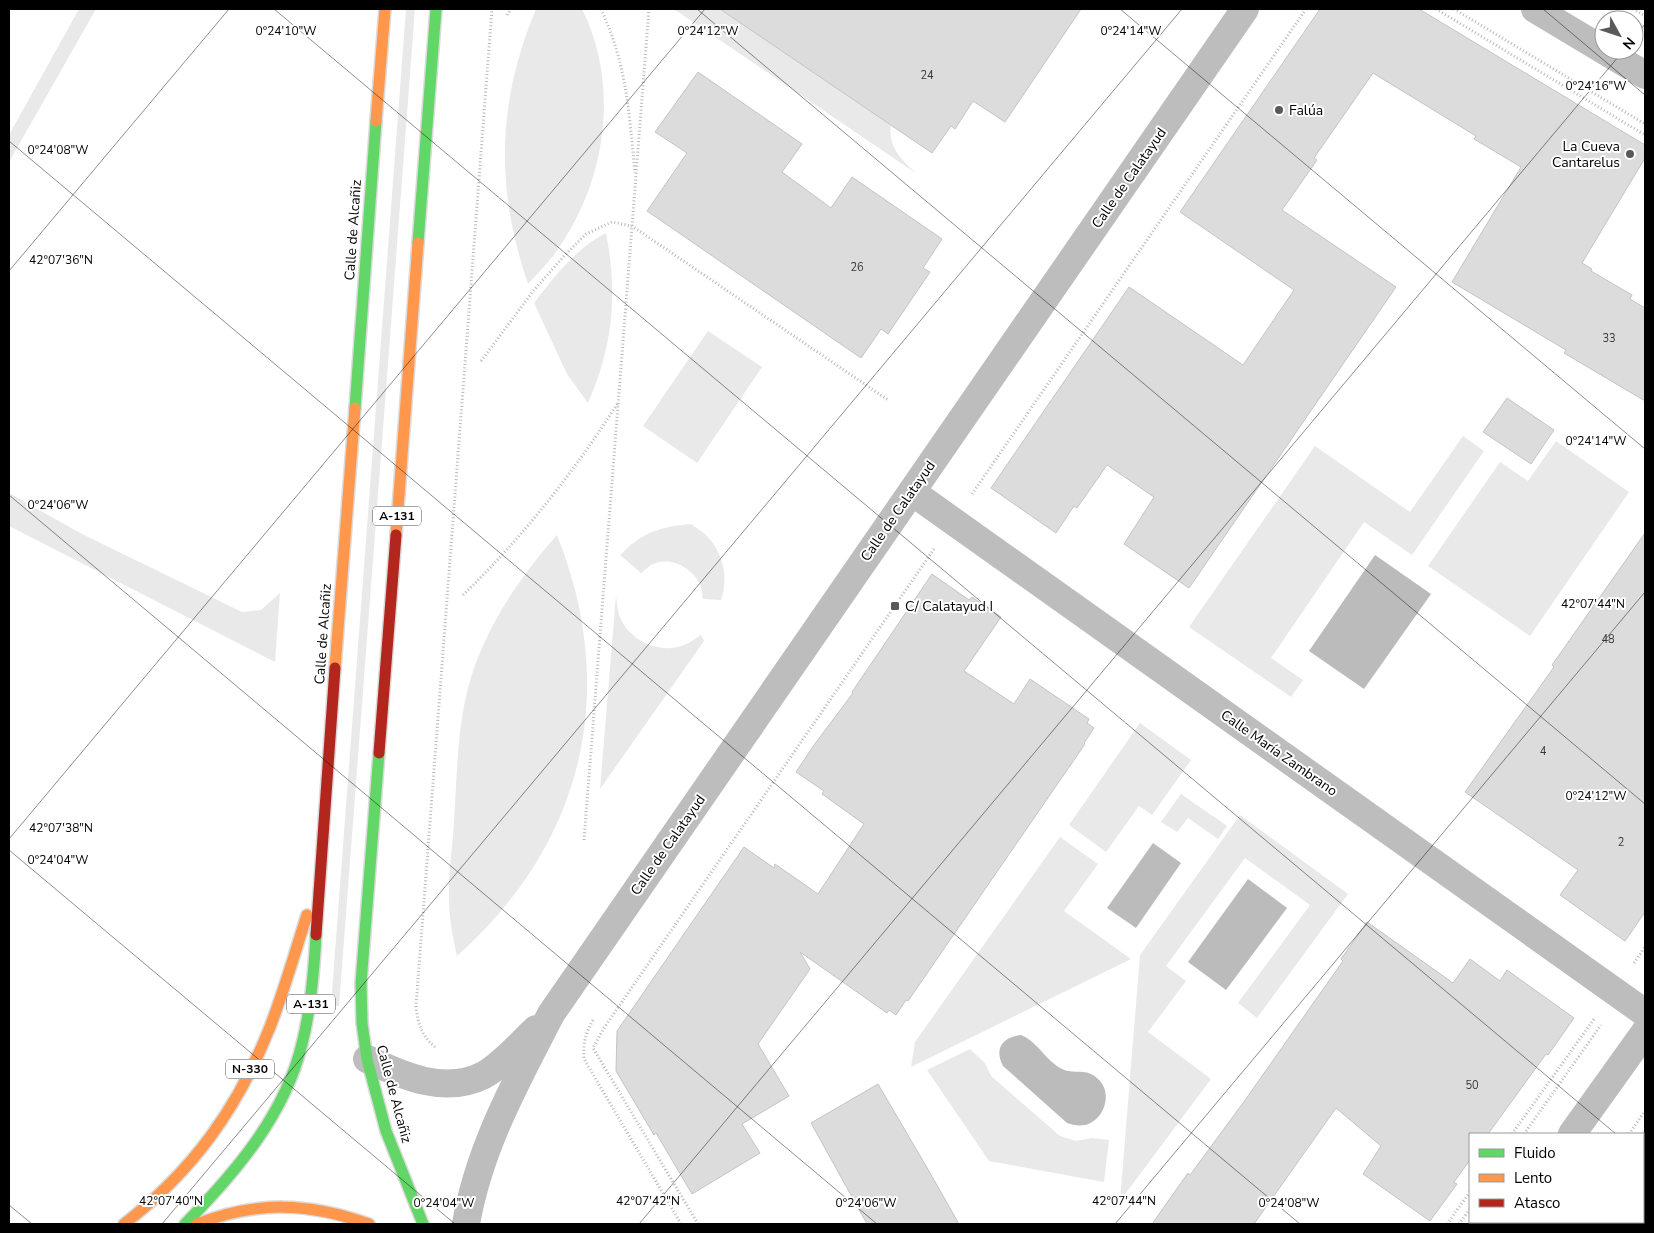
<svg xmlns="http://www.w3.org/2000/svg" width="1654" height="1233" font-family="'Nunito Sans',sans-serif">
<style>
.green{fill:#e9e9e9}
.water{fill:#bbb}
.building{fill:#dcdcdc;stroke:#c4c4c4}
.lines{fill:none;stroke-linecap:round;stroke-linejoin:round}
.fast-casing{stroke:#dbdbdb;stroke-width:14}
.slow-casing{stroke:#dbdbdb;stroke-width:14}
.jam-casing{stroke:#dbdbdb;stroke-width:14}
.path{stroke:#b8b8b8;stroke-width:3;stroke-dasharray:1 2.5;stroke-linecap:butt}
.street{stroke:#bdbdbd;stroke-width:28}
.fast{stroke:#63d668;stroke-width:11}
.slow{stroke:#ff974d;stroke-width:11}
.jam{stroke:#b3261e;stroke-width:11}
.ticks{fill:none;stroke:#000;stroke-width:1;stroke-opacity:0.45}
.poi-dot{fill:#595959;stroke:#fff;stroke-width:2}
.labels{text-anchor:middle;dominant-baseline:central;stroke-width:4;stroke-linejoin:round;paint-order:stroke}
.number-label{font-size:11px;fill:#373737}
.shield{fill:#fff;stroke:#4c4c4c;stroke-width:1}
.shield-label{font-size:12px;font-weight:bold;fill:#000}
.poi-label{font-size:14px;fill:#000;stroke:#fff;text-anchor:start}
.street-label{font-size:14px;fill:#000;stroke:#fff}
.ticks-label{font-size:12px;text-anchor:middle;fill:#000;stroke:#fff;stroke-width:4;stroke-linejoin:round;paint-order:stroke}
</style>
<rect width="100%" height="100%" fill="#fff"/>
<g class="green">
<path d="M79,9H96L9,162V135Z"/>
<path d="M406,9H415L339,1006L331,1005Z"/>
<path d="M536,9H582C619,83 607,175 562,243C553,258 540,271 528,284C495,187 497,103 536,9Z"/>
<path d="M674,9H720L891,125C888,147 901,159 917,174Z"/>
<path d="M1606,9H1617L1645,26V32L1634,25V20H1625Z"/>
<path d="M606,233C618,294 613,346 588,403L567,374L534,303C554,277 576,248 606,233Z"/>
<path d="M708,331L762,367L697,463L643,426Z"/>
<path d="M1463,436L1484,451L1412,555L1364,522L1271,658L1303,680L1291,697L1189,627L1315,446L1410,512Z"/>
<path d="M1556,441L1629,492L1530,636L1428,566L1500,462L1528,481Z"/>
<path d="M9,493L82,534L242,612L261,610L280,593L275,662L9,526Z"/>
<path d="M691,524C696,528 702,531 707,536C723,553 729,578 721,600L703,599C702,594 702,588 700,584C692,568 671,556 653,564C649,566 645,570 641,573L620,555C643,532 659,527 691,524Z"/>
<path d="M557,535C620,692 583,844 457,956C453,937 449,919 449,900C448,874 453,846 454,820C457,777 457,731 468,688C483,631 518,579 557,535Z"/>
<path d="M616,595C617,602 617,609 619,615C628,640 659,655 684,645C690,643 696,638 701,635L704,641L600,789Z"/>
<path d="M1140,723L1191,760L1152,815L1139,806L1106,852L1069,825Z"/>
<path d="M1181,794L1227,826L1218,839L1188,818L1177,832L1161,822Z"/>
<path d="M1240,815L1348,894L1257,1018L1238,1003L1310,905L1245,858L1166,966L1186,981L1148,1032L1211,1079L1120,1201L1140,955Z"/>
<path d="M1060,837L1098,864L1064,911L1131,959L911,1067L915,1042Z"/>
<path d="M970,1049L985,1063L991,1076L1060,1136L1076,1141L1092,1138L1109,1140L1104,1182L989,1161L927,1070Z"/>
<path d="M1645,1128V1224H1577L1579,1222H1643V1134H1641Z"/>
</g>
<g class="water">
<path d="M1375,555L1431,594L1364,689L1309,651Z"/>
<path d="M1153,843L1181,863L1136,928L1107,908Z"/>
<path d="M1248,879L1287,908L1226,990L1188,962Z"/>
<path d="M1021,1035C1038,1042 1045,1060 1062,1069C1075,1075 1086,1067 1098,1079C1113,1092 1105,1120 1085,1125C1078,1126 1073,1125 1067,1123L1003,1066C994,1049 1002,1037 1021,1035Z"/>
</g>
<g class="building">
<path d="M720,9H1081L1005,122L973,101L955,129L951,126L932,153Z"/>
<path d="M1320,9H1419L1645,145V158L1582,263L1592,269L1591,271L1632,295L1630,299L1645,308V401L1564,353L1566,350L1452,282L1521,167L1474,139L1476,136L1373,73L1314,158L1317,160L1282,210L1396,287L1189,588L1124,544L1154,497L1107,465L1077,508L1074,506L1056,533L991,488L1129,287L1243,365L1294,290L1180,212Z"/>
<path d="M698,72L802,144L782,172L831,208L852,177L942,239L923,268L930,272L888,334L881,329L861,358L647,211L687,153L655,132Z"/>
<path d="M1507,398L1554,430L1531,464L1483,432Z"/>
<path d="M1645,533V912L1625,941L1560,895L1578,870L1465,792L1554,667L1552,665Z"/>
<path d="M932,574L969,600L972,597L1001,617L964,671L1014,704L1030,679L1089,719L1087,723L1094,728L1084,743L1085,744L908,1001L906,1000L896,1015L889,1010L887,1013L800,952L810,969L758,1044L789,1096L742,1124L760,1153L692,1194L656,1133L654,1135L616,1071L617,1031L744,847L774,868L775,864L818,894L864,824L822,794L824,791L796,772L814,745L853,693L852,692Z"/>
<path d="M1367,922L1453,983L1470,959L1500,981L1507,970L1574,1018L1548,1055L1546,1054L1488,1134H1470V1160L1454,1182L1457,1184L1430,1221L1363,1174L1381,1146L1336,1108L1254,1224H1152L1188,1173L1190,1175L1243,1103L1343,961L1341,959Z"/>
<path d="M878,1084L926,1166L959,1224H867L811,1123Z"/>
</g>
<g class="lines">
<g class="fast-casing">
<g id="fast">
<path d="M418,243L436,9"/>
<path d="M355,408L376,121"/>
<path d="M379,753L361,983L362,1023L367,1059L386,1131L423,1224"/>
<path d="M185,1224C235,1173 285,1115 302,1044C311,1009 314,972 316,935"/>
</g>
</g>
<g class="slow-casing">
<g id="slow">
<path d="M376,121L385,9"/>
<path d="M396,535L418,243"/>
<path d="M335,668L355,408"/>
<path d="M124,1224C193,1171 238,1108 270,1027C284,991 295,952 307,915"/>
<path d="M197,1224C257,1201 308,1202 369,1224"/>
</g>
</g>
<g class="jam-casing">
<g id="jam">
<path d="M379,753L396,535"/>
<path d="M316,935L335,668"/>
</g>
</g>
<g class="path">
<path d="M601,9C627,65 629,113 635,173"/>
<path d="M1436,9L1645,135"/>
<path d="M1454,9L1645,124"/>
<path d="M1633,9L1645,16"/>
<path d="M507,15L511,9"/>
<path d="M481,361L534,290L565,255L586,234L612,222L632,226L888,400"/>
<path d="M972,494L1306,9"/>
<path d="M463,595C523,537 573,473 618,403"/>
<path d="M584,840L649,9"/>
<path d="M1634,963L1645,947"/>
<path d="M593,1020C585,1034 583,1044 584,1059L681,1224"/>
<path d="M435,1047C421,1035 418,1024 416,1006L492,9"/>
<path d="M1512,1134L1594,1019"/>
<path d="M1524,1134L1601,1025"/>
<path d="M1629,1134L1645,1111"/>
<path d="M698,1224L593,1048L604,1028L934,549"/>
<path d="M1447,1224L1470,1192"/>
<path d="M1459,1224L1470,1209"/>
<path d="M1565,1224L1567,1222"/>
</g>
<g class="street">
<path d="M1535,9L1645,75"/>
<path d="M912,492L1645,1013"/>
<path d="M367,1059C403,1076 445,1095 484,1075C503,1064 520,1044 536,1029"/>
<path d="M1572,1134L1645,1032"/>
<path d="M466,1224C479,1148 516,1082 551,1014L1245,9"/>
<path d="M1508,1224L1510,1222"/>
</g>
<use href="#fast" class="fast"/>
<use href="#slow" class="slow"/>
<use href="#jam" class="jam"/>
</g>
<path class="ticks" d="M274,9L1616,1134M697,9L1645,804M1120,9L1645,449M1543,9L1645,95M1634,38L1645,24M9,141L1300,1224M9,271L229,9M9,495L877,1224M9,839L705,9M9,850L455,1224M1643,1157L1645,1159M1643,1163L1645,1160M9,1205L32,1224M162,1224L1182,9M639,1224L1624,50M1115,1224L1645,592M1592,1224L1594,1222"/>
<g class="poi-dot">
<circle cx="1279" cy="110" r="5"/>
<circle cx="1630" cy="154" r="5"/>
<rect x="890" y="601" width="10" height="10" rx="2.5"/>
</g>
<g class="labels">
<g class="number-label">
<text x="927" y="75">24</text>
<text x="857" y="267">26</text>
<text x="1609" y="338">33</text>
<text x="1608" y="639">48</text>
<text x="1543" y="751">4</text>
<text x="1621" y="842">2</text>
<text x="1472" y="1085">50</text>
</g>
<g class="shield">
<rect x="373" y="506.5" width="48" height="19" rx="4"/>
<rect x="287" y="994.5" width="48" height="19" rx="4"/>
<rect x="226" y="1059.5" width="48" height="19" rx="4"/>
</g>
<g class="shield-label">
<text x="397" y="516">A-131</text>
<text x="311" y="1004">A-131</text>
<text x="250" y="1069">N-330</text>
</g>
<g class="poi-label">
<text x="1289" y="110">Falúa</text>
<text x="1620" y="146" text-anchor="end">La Cueva<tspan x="1620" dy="16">Cantarelus</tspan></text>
<text x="905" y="606">C/ Calatayud I</text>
</g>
<g class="street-label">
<text transform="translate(1129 178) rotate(-55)">Calle de Calatayud</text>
<text transform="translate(353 230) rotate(-86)">Calle de Alcañiz</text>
<text transform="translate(898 511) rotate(-55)">Calle de Calatayud</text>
<text transform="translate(323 634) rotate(-86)">Calle de Alcañiz</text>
<text transform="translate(1279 753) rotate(35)">Calle María Zambrano</text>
<text transform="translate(668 845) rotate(-55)">Calle de Calatayud</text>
<text transform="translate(394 1094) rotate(75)">Calle de Alcañiz</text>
</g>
</g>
<g class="ticks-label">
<text x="286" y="35">0°24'10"W</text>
<text x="1131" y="35">0°24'14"W</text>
<text x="708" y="35">0°24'12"W</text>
<text x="1596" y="90">0°24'16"W</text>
<text x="58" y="154">0°24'08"W</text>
<text x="61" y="264">42°07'36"N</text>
<text x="1596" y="445">0°24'14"W</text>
<text x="58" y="509">0°24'06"W</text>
<text x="1593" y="608">42°07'44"N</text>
<text x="1596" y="800">0°24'12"W</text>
<text x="61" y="832">42°07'38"N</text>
<text x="58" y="864">0°24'04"W</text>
<text x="171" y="1205">42°07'40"N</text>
<text x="648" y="1205">42°07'42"N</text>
<text x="1124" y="1205">42°07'44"N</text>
<text x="444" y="1207">0°24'04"W</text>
<text x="866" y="1207">0°24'06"W</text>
<text x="1289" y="1207">0°24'08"W</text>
</g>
<rect width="1654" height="1233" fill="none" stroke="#000000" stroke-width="20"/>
<rect x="1469" y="1133" width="175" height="90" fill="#ffffff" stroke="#999999"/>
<rect x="1479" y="1149" width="25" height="8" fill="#63d668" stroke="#999999"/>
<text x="1514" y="1158" font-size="15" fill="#000000">Fluido</text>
<rect x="1479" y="1174" width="25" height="8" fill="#ff974d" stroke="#999999"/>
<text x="1514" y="1183" font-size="15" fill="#000000">Lento</text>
<rect x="1479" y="1199" width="25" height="8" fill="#b3261e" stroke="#999999"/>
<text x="1514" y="1208" font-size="15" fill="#000000">Atasco</text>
<g transform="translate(1619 35) rotate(130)"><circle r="24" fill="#ffffff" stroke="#999999"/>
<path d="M0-4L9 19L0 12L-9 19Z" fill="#595959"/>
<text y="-8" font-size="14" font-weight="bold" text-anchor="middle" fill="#000000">N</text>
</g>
</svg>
